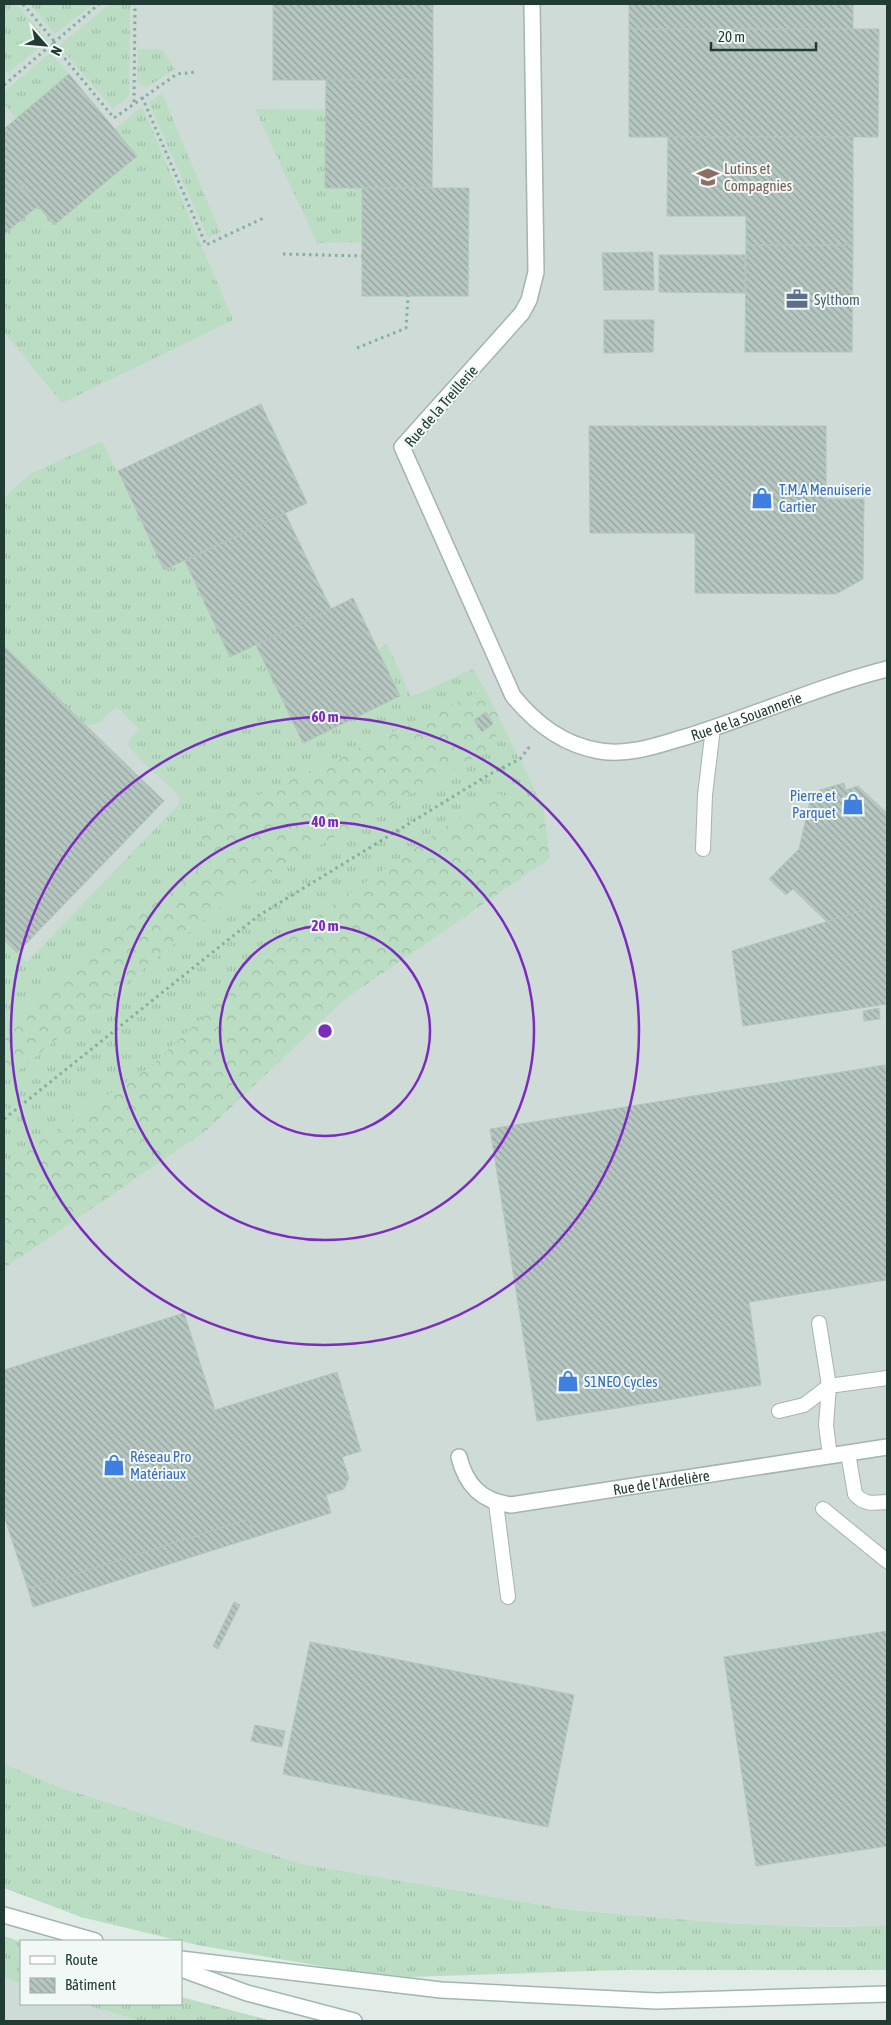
<svg xmlns="http://www.w3.org/2000/svg" width="891" height="2025" font-family="'Asap Condensed',sans-serif">
<style>
.built{fill:#cfdbd6}
.grass{fill:url(#grass-tufts)}
.forest{fill:url(#forest-crowns)}
.building{fill:url(#building-back-hatch);stroke:#b3c5bd}
.lines{fill:none;stroke-linecap:round;stroke-linejoin:round}
.lane-casing{stroke:#a4b4ae;stroke-width:16}
.street-casing{stroke:#a4b4ae;stroke-width:18}
.secondary-casing{stroke:#9fb7ae;stroke-width:18}
.path{stroke:#81afa0;stroke-width:3;stroke-dasharray:2.5 4;stroke-linecap:butt}
.lane{stroke:#fff;stroke-width:14}
.street{stroke:#fff;stroke-width:15}
.secondary{stroke:#fff;stroke-width:15}
.ring{fill:none;stroke:#7b2cbf;stroke-width:2.5}
.labels{text-anchor:middle;dominant-baseline:central;stroke-width:4;stroke-linejoin:round;paint-order:stroke}
.education-label{font-size:15px;fill:#785e54;stroke:#f1f8f5;text-anchor:start}
.service-label{font-size:15px;fill:#4e5e75;stroke:#f1f8f5;text-anchor:start}
.street-label{font-size:15px;fill:#213c35;stroke:#f1f8f5}
.shop-label{font-size:15px;fill:#366cbe;stroke:#f1f8f5;text-anchor:start}
.centre{fill:#7b2cbf;stroke:#f1f8f5;stroke-width:2.5}
.ring-label{font-size:15px;text-anchor:middle;font-weight:bold;fill:#7b2cbf;stroke:#f1f8f5;stroke-width:4;stroke-linejoin:round;paint-order:stroke}
</style>
<defs>
<pattern id="grass-tufts" width="24" height="20" patternUnits="userSpaceOnUse" patternTransform="scale(1.25)"><rect width="24" height="20" fill="#baddc3"/><path d="M3 7l-1-3M5 7V3M7 7l1-3M15 17l-1-3M17 17v-4M19 17l1-3" fill="none" stroke="#a0bfa8"/></pattern>
<pattern id="forest-crowns" width="20" height="18" patternUnits="userSpaceOnUse" patternTransform="scale(1.25)"><rect width="20" height="18" fill="#baddc3"/><path d="M2 6a3 3 0 1 1 6 0M12 15a3 3 0 1 1 6 0" fill="none" stroke="#a0bfa8"/></pattern>
<pattern id="building-back-hatch" width="6" height="6" patternUnits="userSpaceOnUse" patternTransform="scale(1.25)"><rect width="6" height="6" fill="#b6c6c0"/><path d="M-1 5l2 2M0 0l6 6M5-1l2 2" fill="none" stroke="#94a29d"/></pattern>
</defs>
<rect width="100%" height="100%" fill="#e1ece7"/>
<g class="built">
<path d="M4,4H887V1926L819,1927L725,1923L572,1910L302,1864L62,1788L4,1764Z"/>
<path d="M4,1977L21,1984V2004H82L140,2021H4Z"/>
</g>
<g class="grass">
<path d="M4,4H16L48,41L8,73L4,68Z"/>
<path d="M30,4H93L55,34Z"/>
<path d="M110,4H130L129,96L113,109L59,46Z"/>
<path d="M138,49L162,50L175,69L147,87L137,82Z"/>
<path d="M50,53L69,74L16,119L4,103V92Z"/>
<path d="M162,93L220,232L208,238L149,103Z"/>
<path d="M142,106L233,320L62,403L4,332V234L38,206L54,225L137,156L114,130Z"/>
<path d="M255,109L325,110V187L362,188V242L317,243Z"/>
<path d="M102,441L164,570L185,561L230,656L256,645L303,742L400,696L378,649L387,644L411,697L473,669L485,689L196,824L212,860L146,909L4,1027V940L27,962L180,803L177,793L143,763L128,745L130,739L139,729L117,707L98,723L86,726L4,646V498L30,474Z"/>
<path d="M502,724L543,806L494,793L297,930L151,1066L4,1165V1082L241,890L491,748Z"/>
<path d="M4,1764L62,1788L302,1864L572,1910L725,1923L819,1927L887,1926V1970H624L409,1977L338,1969L197,1945L81,1917L4,1888Z"/>
<path d="M4,1936L21,1942V1984L4,1977Z"/>
<path d="M181,1997L272,2021H140L82,2004H181Z"/>
</g>
<g class="forest">
<path d="M485,689L502,724L491,748L241,890L4,1082V1027L146,909L211,860L196,824Z"/>
<path d="M494,793L543,806L550,858L345,999L207,1130L4,1268V1165L151,1066L297,930Z"/>
</g>
<g class="building">
<rect x="273" y="4" width="160" height="76"/>
<rect x="629" y="4" width="224" height="25"/>
<path d="M629,29H879L878,137H629Z"/>
<path d="M69,74L137,156L54,225L4,165V129Z"/>
<path d="M326,80H433L432,188H325Z"/>
<path d="M668,137H853V245H746V216H667Z"/>
<path d="M4,165L38,206L4,234Z"/>
<path d="M362,188H469L468,296H362Z"/>
<path d="M746,245H853L852,352H745Z"/>
<path d="M653,252L654,290H604L602,253Z"/>
<path d="M659,255H745V293L659,292Z"/>
<path d="M604,320H654L653,352L604,353Z"/>
<path d="M261,404L307,503L164,570L118,471Z"/>
<path d="M589,426H826V499H864L863,579L836,594L695,593V533H590Z"/>
<path d="M285,513L331,609L230,657L185,561Z"/>
<path d="M353,598L400,696L303,743L256,645Z"/>
<path d="M4,646L164,801L17,953L4,940Z"/>
<path d="M486,712L493,724L482,732L474,720Z"/>
<path d="M844,783L846,790L858,786L887,813V903L827,922L793,889L786,895L769,879L799,849L810,801L822,797L820,790Z"/>
<path d="M887,903V1004L743,1026L732,951Z"/>
<path d="M879,1008L880,1019L864,1021L863,1011Z"/>
<path d="M885,1065L887,1078V1280L749,1302L761,1385L537,1421L490,1129Z"/>
<path d="M184,1313L215,1410L337,1372L361,1451L342,1457L349,1478L344,1489L326,1495L331,1513L255,1537L249,1519L28,1589L4,1516V1370Z"/>
<path d="M249,1519L255,1537L33,1607L28,1589Z"/>
<path d="M234,1602L240,1605L218,1649L213,1646Z"/>
<path d="M887,1631V1846L756,1866L724,1657Z"/>
<path d="M310,1642L574,1695L548,1827L283,1774Z"/>
<path d="M255,1725L285,1731L282,1747L251,1741Z"/>
</g>
<g class="lines">
<g class="lane-casing">
<g id="lane">
<path d="M703,849L705,795L713,728"/>
<path d="M819,1323L829,1386L826,1425L830,1456"/>
<path d="M779,1411L804,1405L829,1386L887,1378"/>
<path d="M848,1453L855,1494C864,1505 874,1503 887,1502"/>
<path d="M496,1503L508,1597"/>
<path d="M823,1509L887,1561"/>
</g>
</g>
<g class="street-casing">
<g id="street">
<path id="s1" d="M532,4L536,272L529,300L522,313L402,447L513,696C536,724 563,745 600,751C631,756 661,744 689,736C756,715 820,686 887,669"/>
<path id="s2" d="M459,1457C466,1485 481,1501 511,1505L887,1447"/>
</g>
</g>
<g class="secondary-casing">
<g id="secondary">
<path d="M4,1915L95,1941"/>
<path d="M181,1959L441,1990L656,2001L887,1994"/>
<path d="M181,1969L247,1993L354,2021"/>
</g>
</g>
<g class="path">
<path d="M23,4L54,41"/>
<path d="M52,43L114,118L177,74L197,72"/>
<path d="M4,85L99,4"/>
<path d="M142,97L206,245L266,217"/>
<path d="M134,102L135,4"/>
<path d="M283,254L362,256"/>
<path d="M357,348L406,328L408,296"/>
<path d="M4,1119L258,916L490,774L520,759L530,746"/>
</g>
<use href="#lane" class="lane"/>
<use href="#street" class="street"/>
<use href="#secondary" class="secondary"/>
</g>
<g class="ring">
<circle cx="325" cy="1031" r="105"/>
<circle cx="325" cy="1031" r="209"/>
<circle cx="325" cy="1031" r="314"/>
</g>
<defs>
<g id="school-bare" transform="scale(1.725)"><path d="M0-5L7-2L0 1L-7-2ZM-4 1L0 2.5L4 1V4Q0 6-4 4Z" fill="#8d6e63" stroke="#f1f8f5" stroke-width="2.5" paint-order="stroke"/></g>
<g id="office-bare" transform="scale(1.725)"><path d="M-6-3h4V-5.5h4V-3h4V5H-6ZM-1-4.5V-3h2v-1.5ZM-6 0V1H6V0Z" fill="#5c6f8a" stroke="#f1f8f5" stroke-width="2.5" paint-order="stroke"/></g>
<g id="shop-bare" transform="scale(1.725)"><path d="M-5-2.5h2.3a2.7 3.5 0 0 1 5.4 0H5L5.5 6h-11ZM-1.5-2.5h3a1.5 2.3 0 0 0-3 0Z" fill="#3f7fe0" stroke="#f1f8f5" stroke-width="2.5" paint-order="stroke"/></g>
</defs>
<g fill-rule="evenodd">
<use href="#school-bare" x="708" y="177"/>
<use href="#office-bare" x="797" y="299"/>
<use href="#shop-bare" x="762" y="498"/>
<use href="#shop-bare" x="853" y="804"/>
<use href="#shop-bare" x="568" y="1381"/>
<use href="#shop-bare" x="114" y="1465"/>
</g>
<g class="labels">
<g class="education-label">
<text x="724" y="168">Lutins et<tspan x="724" dy="17">Compagnies</tspan></text>
</g>
<g class="service-label">
<text x="814" y="299">Sylthom</text>
</g>
<g class="street-label">
<text transform="translate(441 406) rotate(-49)">Rue de la Treillerie</text>
<text stroke="none"><textPath href="#s1" startOffset="1021">Rue de la Souannerie</textPath></text>
<text stroke="none"><textPath href="#s2" startOffset="228">Rue de l'Ardelière</textPath></text>
</g>
<g class="shop-label">
<text x="779" y="489">T.M.A Menuiserie<tspan x="779" dy="17">Cartier</tspan></text>
<text x="836" y="795" text-anchor="end">Pierre et<tspan x="836" dy="17">Parquet</tspan></text>
<text x="584" y="1381">S1NEO Cycles</text>
<text x="130" y="1456">Réseau Pro<tspan x="130" dy="17">Matériaux</tspan></text>
</g>
</g>
<circle cx="325" cy="1031" r="8" class="centre"/>
<g class="ring-label">
<text x="325" y="722">60 m</text>
<text x="325" y="827">40 m</text>
<text x="325" y="931">20 m</text>
</g>
<rect width="891" height="2025" fill="none" stroke="#213c35" stroke-width="10"/>
<rect x="20" y="1940" width="162" height="65" fill="#f1f8f5" stroke="#9eada8"/>
<rect x="30" y="1956" width="25" height="8" fill="#ffffff" stroke="#9eada8"/>
<text x="65" y="1965" font-size="15" fill="#213c35">Route</text>
<rect x="30" y="1978" width="25" height="15" fill="url(#building-back-hatch)" stroke="#9eada8"/>
<text x="65" y="1990" font-size="15" fill="#213c35">Bâtiment</text>
<g transform="translate(45 45) rotate(117)" stroke="#f1f8f5" stroke-width="4" paint-order="stroke">
<path d="M0-4L9 19L0 12L-9 19Z" fill="#213c35"/>
<text y="-8" font-size="14" font-weight="bold" text-anchor="middle" fill="#213c35">N</text>
</g>
<path d="M711 42v8h105v-8" fill="none" stroke="#213c35" stroke-width="2.5"/>
<text x="718" y="42" font-size="15" fill="#213c35" stroke="#f1f8f5" stroke-width="4" paint-order="stroke">20 m</text>
</svg>
